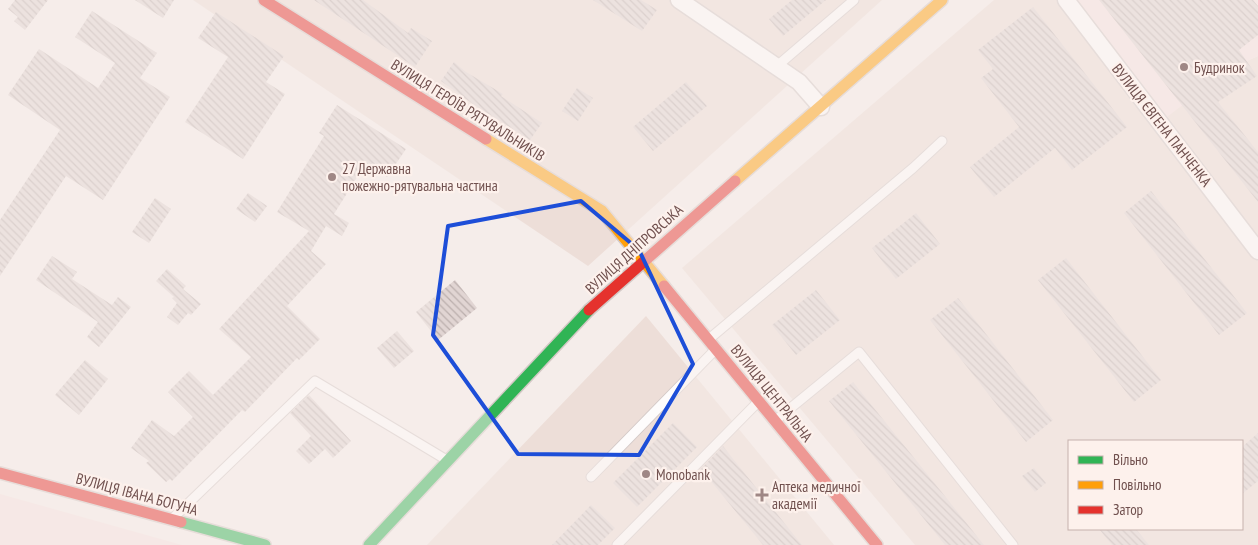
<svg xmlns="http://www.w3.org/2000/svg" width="1258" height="545" font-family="'PT Sans Narrow',sans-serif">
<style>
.residential{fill:#edded8;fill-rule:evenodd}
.commercial{fill:#f7e3e2}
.building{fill:url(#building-back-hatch)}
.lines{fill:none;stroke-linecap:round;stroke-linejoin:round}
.lane-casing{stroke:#d4cac8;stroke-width:11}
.street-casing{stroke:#d4cac8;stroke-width:19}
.fast-casing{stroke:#d4c9c6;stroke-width:14}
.slow-casing{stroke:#d4c9c6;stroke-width:14}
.jam-casing{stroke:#d4c9c6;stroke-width:14}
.lane{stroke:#fefcfc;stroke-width:9}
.street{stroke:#fefcfc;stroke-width:16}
.fast{stroke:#30b455;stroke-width:11}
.slow{stroke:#ff9f0a;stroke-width:11}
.jam{stroke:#e5322d;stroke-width:11}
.marked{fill:none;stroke:#1d4ed8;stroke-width:4;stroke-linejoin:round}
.poi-dot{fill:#9f8785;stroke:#fdf1ec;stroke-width:2}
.labels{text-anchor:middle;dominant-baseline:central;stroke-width:4.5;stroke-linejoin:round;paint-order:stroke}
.poi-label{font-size:15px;fill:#70504e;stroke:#fdf1ec;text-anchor:start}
.street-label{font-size:15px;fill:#70504e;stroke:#fdf1ec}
</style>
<defs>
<pattern id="building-back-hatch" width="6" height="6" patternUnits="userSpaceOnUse" patternTransform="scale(1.25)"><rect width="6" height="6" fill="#e1d5d3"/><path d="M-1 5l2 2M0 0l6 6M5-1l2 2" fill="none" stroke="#bbafad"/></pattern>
</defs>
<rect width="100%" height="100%" fill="#f5edea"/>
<g class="residential">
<path d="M193,0H882L588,266Z"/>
<path d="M994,0H1073L1231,68L1258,56V545H915L682,268ZM1069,441H1242V529H1069Z"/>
<path d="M646,316L834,545H427Z"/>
</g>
<g class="commercial">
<path d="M1073,0H1258V56L1231,68L1163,120Z"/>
<path d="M0,494L182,545H0Z"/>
</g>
<g class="building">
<path d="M15,0H48L25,30L14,21L18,17L8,9Z"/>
<path d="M135,0H174L163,18Z"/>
<path d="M314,0H363L408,33L411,28L432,41L415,67Z"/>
<path d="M593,0H641L657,10L642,31Z"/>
<path d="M792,0H826L783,36L769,19Z"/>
<path d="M1099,0H1253L1258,6V35L1239,50L1257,76L1218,102L1258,152V202Z"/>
<path d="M1033,7L1127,127L1072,170L1055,148L994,197L970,167L1019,127L981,78L993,69L978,50Z"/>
<path d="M92,11L157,53L140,78L170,97L103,200L66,176L0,276V220L60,130L8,95L39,49L98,88L115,63L75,37Z"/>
<path d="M216,12L284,56L266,82L285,94L243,159L185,122L228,57L198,38Z"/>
<path d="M454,62L466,72L503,94L501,96L542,123L530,140L473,104L441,81Z"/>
<path d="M686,82L707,106L653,151L633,127Z"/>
<path d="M577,88L593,98L578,121L562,111Z"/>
<path d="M337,105L406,149L387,177L366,163L334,214L349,223L342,236L326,226L311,251L326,264L287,306L320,339L299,360L297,358L245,412L242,410L172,481L170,479L166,482L146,463L149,461L131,448L152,420L174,436L193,417L168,392L189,371L213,395L251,357L219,329L309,231L277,212L324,136L319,133Z"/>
<path d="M1151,191L1247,313L1219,335L1124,213Z"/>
<path d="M248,193L267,206L255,222L236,209Z"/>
<path d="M155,198L171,209L149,243L132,232Z"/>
<path d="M916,213L940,244L896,279L872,248Z"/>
<path d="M52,256L77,272L72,279L112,305L118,297L131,307L99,347L87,337L98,322L36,280Z"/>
<path d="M1066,258L1161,380L1134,402L1038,280Z"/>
<path d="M167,269L186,286L183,289L201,304L191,315L188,313L178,325L167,317L177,303L172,298L174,297L156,281Z"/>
<path d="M455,280L477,308L438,340L416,312Z"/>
<path d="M816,290L840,320L796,355L772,325Z"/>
<path d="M958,298L1053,420L1026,442L930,320Z"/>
<path d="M397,331L414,351L394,368L377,348Z"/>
<path d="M85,360L108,379L79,415L55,395Z"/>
<path d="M853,382L940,490L984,545H945L829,401Z"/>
<path d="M309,395L351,441L333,458L325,449L309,464L296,451L311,436L290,413Z"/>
<path d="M673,423L697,447L637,507L613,483Z"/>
<path d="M1258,433V481L1242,494V447Z"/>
<path d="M723,446L730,455L802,545H763L701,469Z"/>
<path d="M1034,468L1046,483L1035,492L1022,476Z"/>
<path d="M591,505L615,528L598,545H552Z"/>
<path d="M1099,529H1136L1149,545H1112Z"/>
</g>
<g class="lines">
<g class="lane-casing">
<g id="lane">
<path d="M777,66L854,0"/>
<path d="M709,339L913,168L942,141"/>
<path d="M776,420L859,352L1013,545"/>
<path d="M591,477L715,350"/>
<path d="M173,518L315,381L445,459"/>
<path d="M617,545L758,402"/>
</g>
</g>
<g class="street-casing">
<g id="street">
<path d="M679,0L799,82L821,107"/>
<path d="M1066,0L1258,251"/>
</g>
</g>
<g class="fast-casing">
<g id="fast">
<path d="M181,522L265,545"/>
<path d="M369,545L589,310"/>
</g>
</g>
<g class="slow-casing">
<g id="slow">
<path d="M486,139L602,211L664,286"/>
<path d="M735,181L942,0"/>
</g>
</g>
<g class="jam-casing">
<g id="jam">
<path d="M264,0L486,139"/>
<path d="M664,286L877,545"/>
<path d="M589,310L735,181"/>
<path d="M0,473L181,522"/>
</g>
</g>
<use href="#lane" class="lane"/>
<use href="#street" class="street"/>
<use href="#fast" class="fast"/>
<use href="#slow" class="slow"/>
<use href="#jam" class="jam"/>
</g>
<path d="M0 0H1258V545H0ZM581,201L639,250L693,364L639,455L518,454L433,335L448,226Z" fill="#f5edea" fill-opacity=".55" fill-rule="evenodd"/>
<path class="marked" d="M581,201L639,250L693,364L639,455L518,454L433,335L448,226Z"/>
<g class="poi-dot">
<circle cx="1184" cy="67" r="5"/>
<circle cx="332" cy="177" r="5"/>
<circle cx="646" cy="474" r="5"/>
<path d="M759.5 487.5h5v5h5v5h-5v5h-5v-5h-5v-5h5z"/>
</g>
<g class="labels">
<g class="poi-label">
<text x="1194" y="67">Будринок</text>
<text x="342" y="168">27 Державна<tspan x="342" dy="17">пожежно-рятувальна частина</tspan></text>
<text x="656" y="474">Monobank</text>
<text x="772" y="486">Аптека медичної<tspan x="772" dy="17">академії</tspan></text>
</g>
<g class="street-label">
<text transform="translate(468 110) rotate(32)">ВУЛИЦЯ ГЕРОЇВ РЯТУВАЛЬНИКІВ</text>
<text transform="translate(1162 125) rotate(52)">ВУЛИЦЯ ЄВГЕНА ПАНЧЕНКА</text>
<text transform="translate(634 249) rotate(-42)">ВУЛИЦЯ ДНІПРОВСЬКА</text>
<text transform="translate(772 393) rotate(51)">ВУЛИЦЯ ЦЕНТРАЛЬНА</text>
<text transform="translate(137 494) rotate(15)">ВУЛИЦЯ ІВАНА БОГУНА</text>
</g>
</g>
<rect x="1068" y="440" width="175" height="90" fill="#fdf1ec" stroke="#c5b1ad"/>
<rect x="1078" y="456" width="25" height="8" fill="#30b455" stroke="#c5b1ad"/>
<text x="1113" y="465" font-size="15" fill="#70504e">Вільно</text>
<rect x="1078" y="481" width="25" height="8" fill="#ff9f0a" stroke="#c5b1ad"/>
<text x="1113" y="490" font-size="15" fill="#70504e">Повільно</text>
<rect x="1078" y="506" width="25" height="8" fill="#e5322d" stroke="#c5b1ad"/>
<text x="1113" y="515" font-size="15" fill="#70504e">Затор</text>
</svg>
